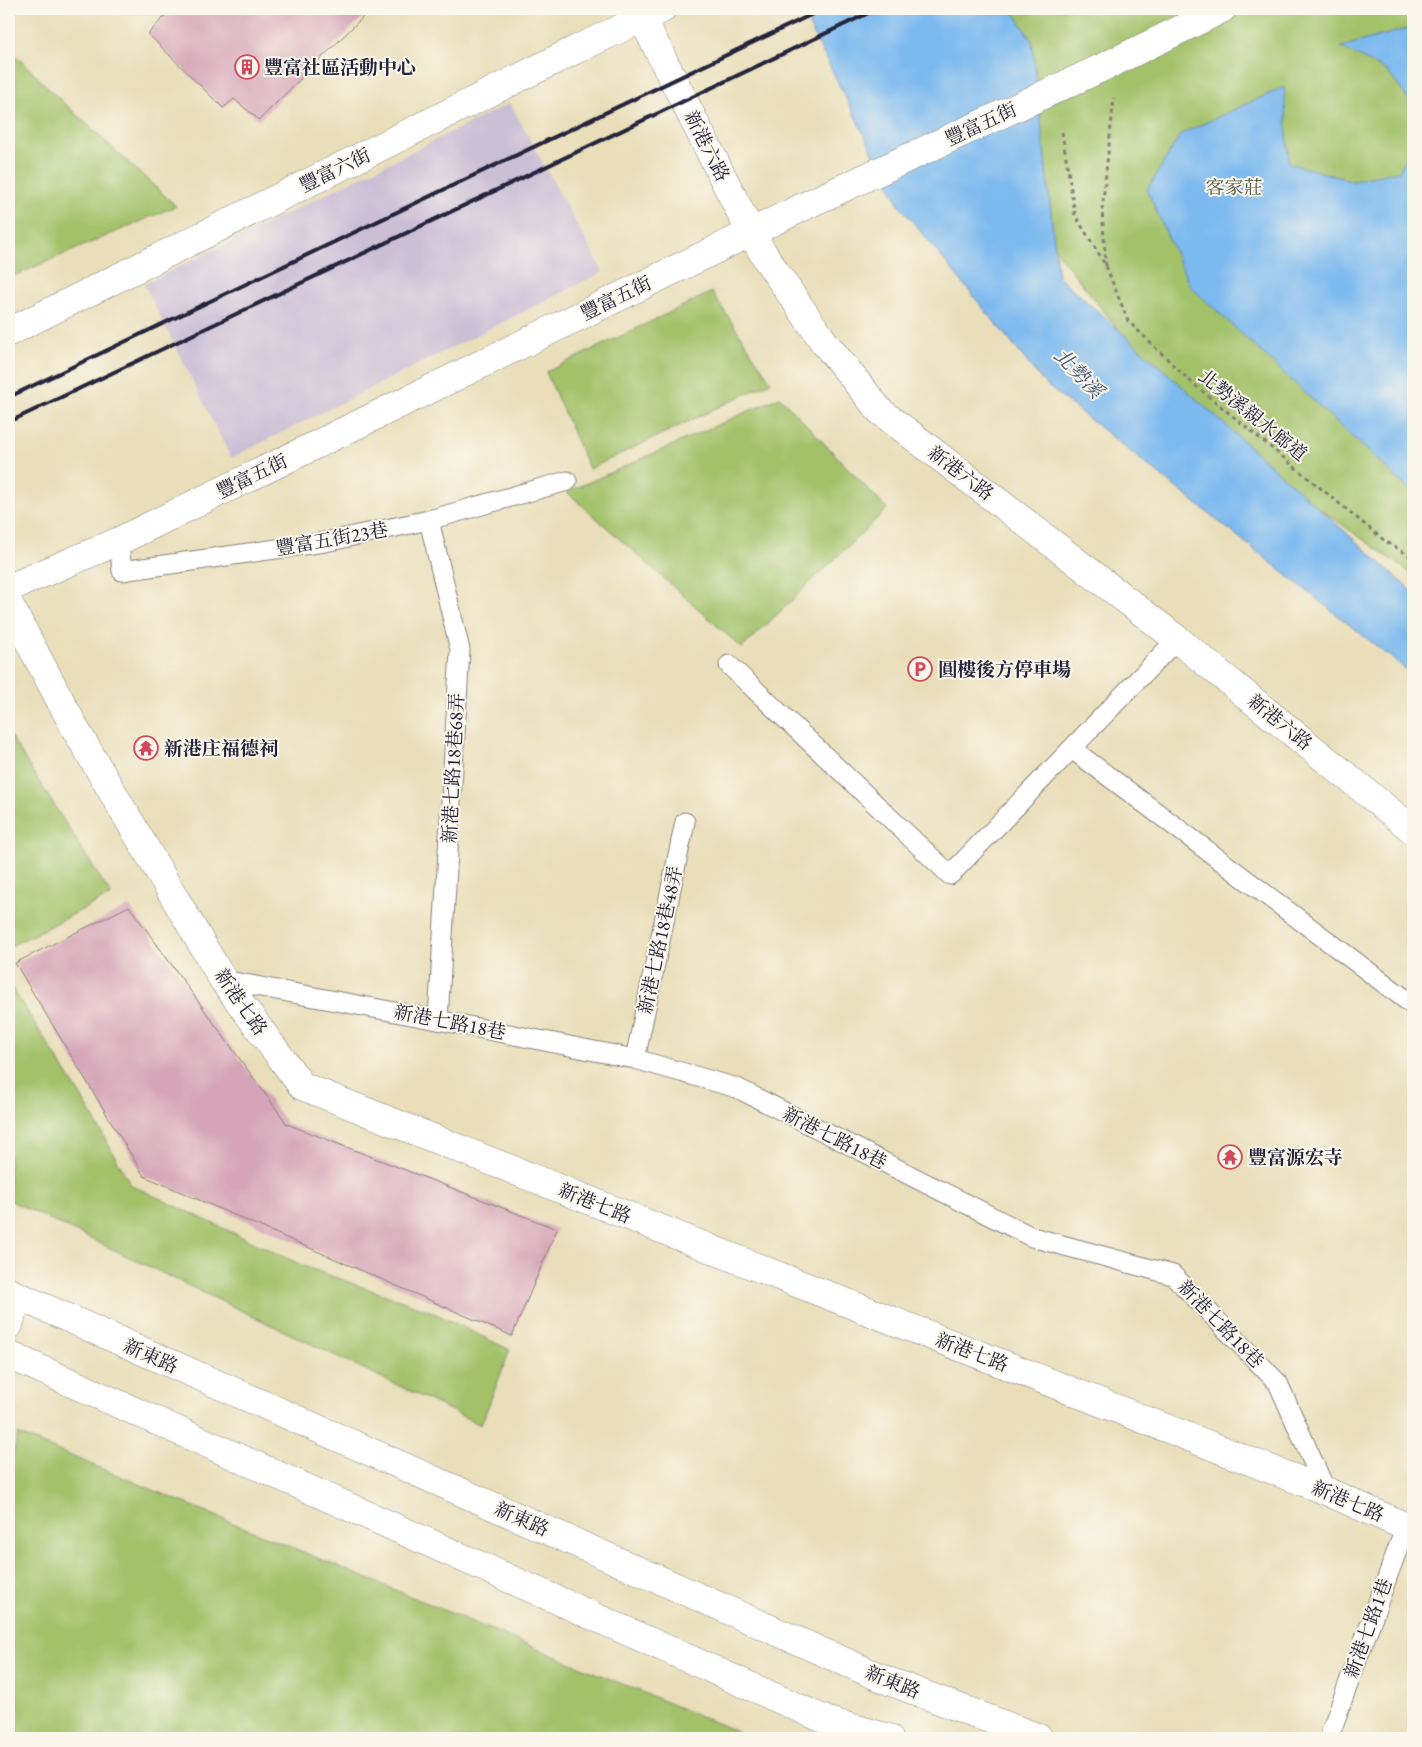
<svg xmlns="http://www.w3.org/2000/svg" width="1422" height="1747" font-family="'EB Garamond','Noto Serif TC',serif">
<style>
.industrial{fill:#cbbfd5}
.green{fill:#a2c169;stroke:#627252}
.water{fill:#7cb9ef;stroke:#4f6e95}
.building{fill:#d5a5b7}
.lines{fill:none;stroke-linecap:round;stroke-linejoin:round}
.lane-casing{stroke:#86807a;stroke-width:21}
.street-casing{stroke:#86807a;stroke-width:29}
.secondary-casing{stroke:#86807a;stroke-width:29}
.path{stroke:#86807a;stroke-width:3;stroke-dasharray:4 4;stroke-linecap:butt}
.lane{stroke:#fff;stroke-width:19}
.street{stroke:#fff;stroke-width:28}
.secondary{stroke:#fff;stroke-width:28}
.rail{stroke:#22223b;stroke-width:4}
.labels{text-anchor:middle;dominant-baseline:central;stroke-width:4;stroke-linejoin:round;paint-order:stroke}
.poi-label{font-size:19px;font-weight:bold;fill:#22223b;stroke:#fbf7ec;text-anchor:start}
.street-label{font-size:19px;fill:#22223b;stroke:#fbf7ec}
.park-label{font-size:19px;fill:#4f5a4b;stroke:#fbf7ec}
.water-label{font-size:20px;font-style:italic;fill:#42577a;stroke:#fbf7ec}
</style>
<rect width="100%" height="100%" fill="#fbf7ec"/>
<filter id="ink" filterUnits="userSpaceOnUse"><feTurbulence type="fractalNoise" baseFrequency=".02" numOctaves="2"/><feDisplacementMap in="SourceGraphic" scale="10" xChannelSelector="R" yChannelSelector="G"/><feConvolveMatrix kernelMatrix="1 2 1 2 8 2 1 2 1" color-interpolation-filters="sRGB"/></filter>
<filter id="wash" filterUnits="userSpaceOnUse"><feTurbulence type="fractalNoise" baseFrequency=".0096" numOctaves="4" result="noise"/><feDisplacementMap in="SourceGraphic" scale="20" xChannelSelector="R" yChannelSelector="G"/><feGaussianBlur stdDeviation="1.12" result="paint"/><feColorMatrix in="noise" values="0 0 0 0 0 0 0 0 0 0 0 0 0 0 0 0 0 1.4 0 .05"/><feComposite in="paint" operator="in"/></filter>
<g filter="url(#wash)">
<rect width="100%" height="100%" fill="#e9deb9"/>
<path class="industrial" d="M510,103L603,272L231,458L144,284Z"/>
<g class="green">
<path d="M933,9H1413V575L1185,413L992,171Z"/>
<path d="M9,48L53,93L176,206L9,278Z"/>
<path d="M712,292L771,382L589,469L546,372Z"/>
<path d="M780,397L887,509L742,648L567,492Z"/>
<path d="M9,734L111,895L9,947Z"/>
<path d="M9,983L84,1101L131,1185L306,1267L428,1310L510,1350L481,1425L9,1200Z"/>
<path d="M18,1434L753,1738H9V1470Z"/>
</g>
<g class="water">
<path d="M801,9H1012L1032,41L1058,276L1413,592V675L1045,384L900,206Z"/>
<path d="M1413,27V137L1409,100L1387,71L1341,47Z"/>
<path d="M1284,87L1289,163L1353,181L1399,171L1413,146V493L1190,286L1147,190L1181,134Z"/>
</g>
<g id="blocks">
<g class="building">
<path d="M162,9H371L259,120L234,99L223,108L148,34L167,14Z"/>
<path d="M129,906L287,1124L557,1229L512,1336L144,1176L15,963Z"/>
</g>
</g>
</g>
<g filter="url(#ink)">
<use href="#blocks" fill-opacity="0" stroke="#86807a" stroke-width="1"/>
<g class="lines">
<g class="lane-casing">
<g id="lane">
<path d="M429,520L460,650L438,1020"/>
<path d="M119,541L122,571L325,542L429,520L567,481"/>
<path d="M729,665L950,875L1177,639"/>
<path d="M1072,749L1413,1005"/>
<path d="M223,980L438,1020L635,1059L737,1088L1032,1237L1173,1275L1278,1383L1326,1491"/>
<path d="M635,1059L685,822"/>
<path d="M1331,1731L1406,1526"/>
</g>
</g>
<g class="street-casing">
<g id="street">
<path d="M633,9L642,18L751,233L768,261L824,342L880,411L1177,639L1413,830"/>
<path d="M9,332L577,49L662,9"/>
<path d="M9,588L119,541L811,203L1114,62L1222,9"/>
<path d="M9,604L77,732L223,980L302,1086L784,1278L1326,1491L1413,1530"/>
<path d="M9,1325L17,1296"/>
</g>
</g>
<g class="secondary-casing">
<g id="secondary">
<path d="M9,1292L886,1680L1039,1738"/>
<path d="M9,1355L828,1721L889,1738"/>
</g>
</g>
<g class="path">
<path d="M1062,132L1075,215L1106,266L1128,321L1190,381L1385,541L1413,558"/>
<path d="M1106,266L1102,210L1114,98"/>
</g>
<use href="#lane" class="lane"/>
<use href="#street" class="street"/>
<use href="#secondary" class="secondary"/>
<g class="rail">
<path d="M9,397L823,9"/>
<path d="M9,422L877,9"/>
</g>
</g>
</g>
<defs>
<g id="building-ring" transform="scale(1.25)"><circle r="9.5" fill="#fbf7ec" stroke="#d1495b" stroke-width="1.5"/><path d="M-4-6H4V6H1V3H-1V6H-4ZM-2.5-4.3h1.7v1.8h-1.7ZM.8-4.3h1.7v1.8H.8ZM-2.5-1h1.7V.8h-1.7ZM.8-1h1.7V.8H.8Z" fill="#d1495b"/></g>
<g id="parking-ring" transform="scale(1.25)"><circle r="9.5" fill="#fbf7ec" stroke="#d1495b" stroke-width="1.5"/><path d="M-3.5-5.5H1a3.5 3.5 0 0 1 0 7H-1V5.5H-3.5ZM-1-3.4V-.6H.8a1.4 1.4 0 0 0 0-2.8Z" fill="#d1495b"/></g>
<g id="temple-ring" transform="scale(1.25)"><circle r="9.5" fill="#fbf7ec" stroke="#d1495b" stroke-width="1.5"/><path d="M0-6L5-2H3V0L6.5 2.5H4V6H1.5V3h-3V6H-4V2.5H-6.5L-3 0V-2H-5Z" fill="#d1495b"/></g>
</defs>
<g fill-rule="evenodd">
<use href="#building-ring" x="247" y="67"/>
<use href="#parking-ring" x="920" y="669"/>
<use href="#temple-ring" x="146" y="748"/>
<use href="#temple-ring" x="1230" y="1157"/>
</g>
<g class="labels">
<g class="poi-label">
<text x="264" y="67">豐富社區活動中心</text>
<text x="938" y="669">圓樓後方停車場</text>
<text x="164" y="748">新港庄福德祠</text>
<text x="1248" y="1157">豐富源宏寺</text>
</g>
<g class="street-label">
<text transform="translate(981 124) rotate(-25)">豐富五街</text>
<text transform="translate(707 146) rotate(63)">新港六路</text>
<text transform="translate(335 170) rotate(-26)">豐富六街</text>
<text transform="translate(616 298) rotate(-26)">豐富五街</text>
<text transform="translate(1253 415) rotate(39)">北勢溪親水廊道</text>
<text transform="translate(961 473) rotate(37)">新港六路</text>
<text transform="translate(252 476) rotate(-26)">豐富五街</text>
<text transform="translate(332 539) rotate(-10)">豐富五街23巷</text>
<text transform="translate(1280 722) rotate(39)">新港六路</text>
<text transform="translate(453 768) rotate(-87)">新港七路18巷68弄</text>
<text transform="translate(660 940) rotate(-78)">新港七路18巷48弄</text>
<text transform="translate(241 1002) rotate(55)">新港七路</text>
<text transform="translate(450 1022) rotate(11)">新港七路18巷</text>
<text transform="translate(835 1138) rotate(27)">新港七路18巷</text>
<text transform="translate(595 1203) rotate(22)">新港七路</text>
<text transform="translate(1221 1324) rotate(46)">新港七路18巷</text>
<text transform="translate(972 1352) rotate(21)">新港七路</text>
<text transform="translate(151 1356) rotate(24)">新東路</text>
<text transform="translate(1348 1501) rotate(23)">新港七路</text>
<text transform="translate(522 1519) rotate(24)">新東路</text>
<text transform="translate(1368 1628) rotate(-70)">新港七路1巷</text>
<text transform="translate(893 1682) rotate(22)">新東路</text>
</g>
<g class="park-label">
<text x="1234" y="187">客家莊</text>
</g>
<g class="water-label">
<text transform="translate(1079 373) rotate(46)">北勢溪</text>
</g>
</g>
<rect width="1422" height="1747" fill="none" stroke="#fbf7ec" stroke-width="30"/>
</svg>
